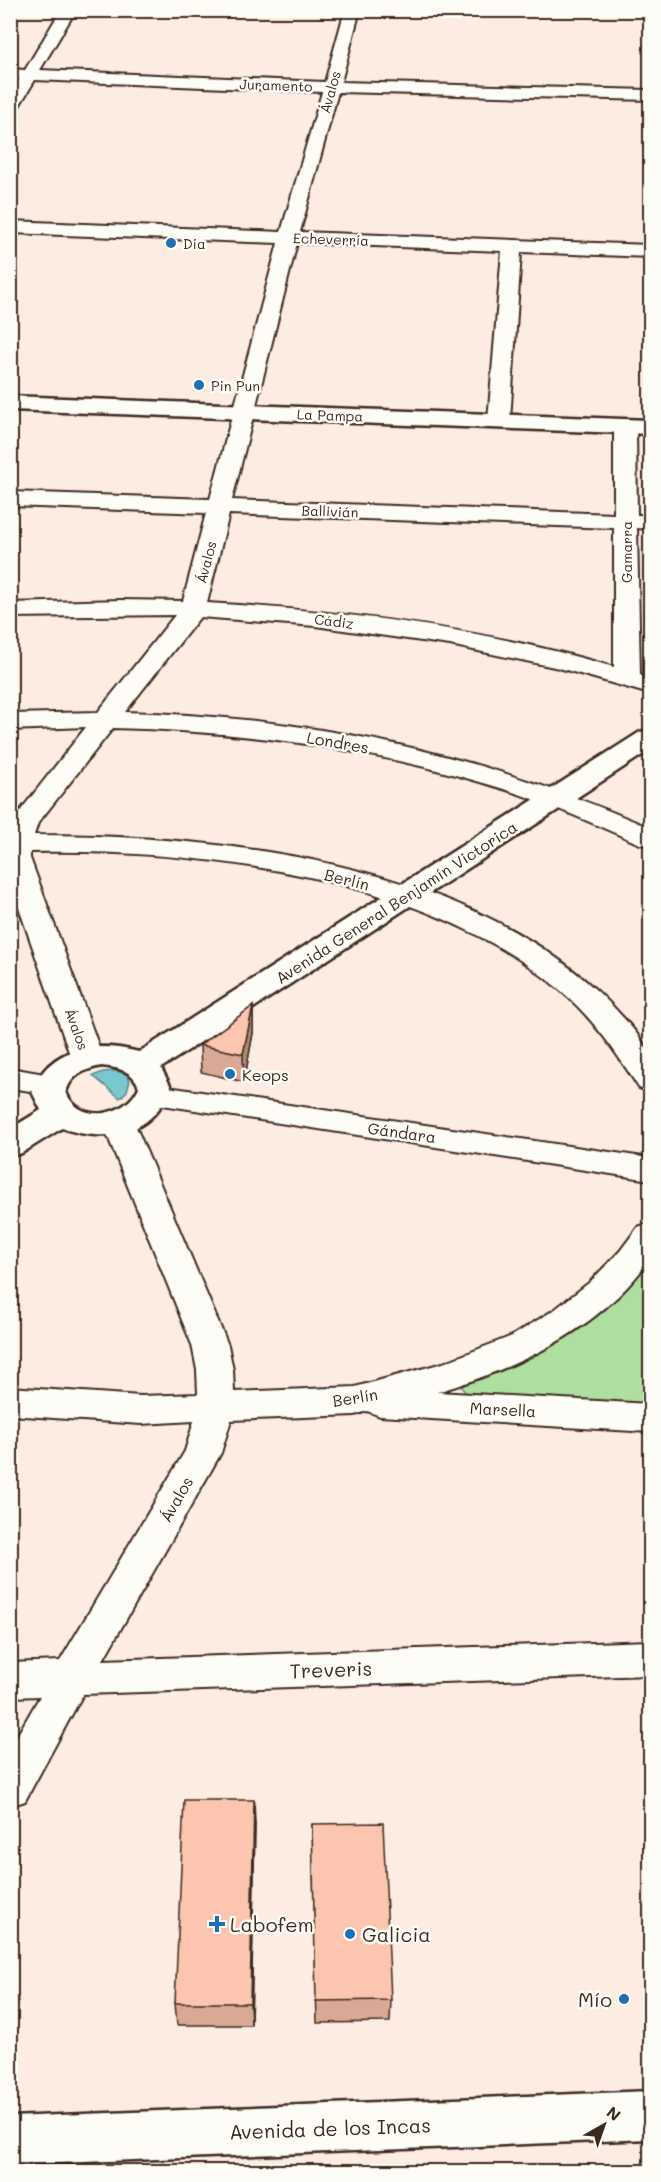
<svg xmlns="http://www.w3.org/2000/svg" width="661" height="2182" font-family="Mali,sans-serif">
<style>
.green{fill:#aedfa0;stroke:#74845f;stroke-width:1.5}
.water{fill:#78c9cf;stroke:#608988;stroke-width:1.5}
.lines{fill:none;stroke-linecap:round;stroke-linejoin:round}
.minor-casing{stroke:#3b2a1e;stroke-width:4}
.tertiary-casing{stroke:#3b2a1e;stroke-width:5}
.secondary-casing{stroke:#3b2a1e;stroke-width:5}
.minor{fill:#fdfcf7;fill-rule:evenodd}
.tertiary{fill:#fdfcf7;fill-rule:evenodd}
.secondary{fill:#fdfcf7;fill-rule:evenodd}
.wall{fill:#d9a996;stroke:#3b2a1e;stroke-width:1.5}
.shaded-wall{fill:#b08a7a;stroke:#3b2a1e;stroke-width:1.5}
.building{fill:#fcc5af;stroke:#3b2a1e;stroke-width:1.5}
.poi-dot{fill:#1f6fb2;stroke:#fdfcf7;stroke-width:2}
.labels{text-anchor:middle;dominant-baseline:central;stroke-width:5;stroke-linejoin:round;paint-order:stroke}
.far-street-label{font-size:14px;fill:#3b2a1e;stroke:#fdfcf7}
.far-poi-label{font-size:14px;fill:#3b2a1e;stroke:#fdfcf7;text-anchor:start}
.street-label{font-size:16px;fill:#3b2a1e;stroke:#fdfcf7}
.poi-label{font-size:16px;fill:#3b2a1e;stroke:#fdfcf7;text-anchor:start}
.near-street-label{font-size:20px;fill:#3b2a1e;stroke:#fdfcf7}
.near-poi-label{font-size:20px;fill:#3b2a1e;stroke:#fdfcf7;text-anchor:start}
</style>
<rect width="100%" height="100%" fill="#fdece1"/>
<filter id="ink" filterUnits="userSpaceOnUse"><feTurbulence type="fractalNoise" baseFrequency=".0167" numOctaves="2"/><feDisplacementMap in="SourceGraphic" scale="12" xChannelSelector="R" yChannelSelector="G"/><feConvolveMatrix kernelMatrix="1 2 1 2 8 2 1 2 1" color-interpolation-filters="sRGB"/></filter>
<g filter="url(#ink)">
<path class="green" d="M650,1252V1404L471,1400L462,1388L464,1378L615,1296Z"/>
<path class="water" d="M115,1071L126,1074L130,1080L127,1091L120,1098L93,1076L103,1072Z"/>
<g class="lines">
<g class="minor-casing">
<g id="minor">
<path d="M61,10H76L40,70L325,82L345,10H360L341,82L650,90V100L338,92L300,232L650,245V257L521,252L510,421L507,426L499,427L491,426L488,421L502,251L297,243L232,500L614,514V426L617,421L625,420L633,421L636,426L637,515H650V529L637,528L640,675L650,679V694L559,668L450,645L315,626L200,617L125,712C312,717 479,753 650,828V846L640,844C590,822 540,799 487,784C365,747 240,731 113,728L38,823L34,835C216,835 455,861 595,989C612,1005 640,1033 650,1055C654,1064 650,1081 650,1091L639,1088C616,1052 593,1018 560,990C425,875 201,849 30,852V858L103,1058L98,1065L87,1068L76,1065L71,1058L10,882V824L86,727L10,730V714L98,712L175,615L10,617V603L121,600L183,601L206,513L10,506V492L210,499L278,243L10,233V221L281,232L322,92L35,80L16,111L10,112V93L19,79H10V69L25,70ZM229,514L614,528V667C483,628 343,611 207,603Z"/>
<path d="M10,1068L62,1077L67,1084L62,1091L51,1094L10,1088Z"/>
<path d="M154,1085L650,1158V1180L143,1102L138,1095L143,1088Z"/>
<path d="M118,1111L129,1114L134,1122L228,1345L233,1370L234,1392L355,1387L443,1363L512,1336L554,1310L590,1282L620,1251L638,1227L650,1223V1259C601,1329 516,1369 437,1392L650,1404V1432L380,1416L367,1411L355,1415L231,1420L221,1453L103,1660L650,1641V1675L83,1694L25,1801L10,1806V1748L40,1696L10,1697V1663L60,1661L185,1451L194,1421L141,1424L10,1415V1387L141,1396L198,1394L197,1370L192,1345L102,1122L107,1114Z"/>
</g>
</g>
<g class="tertiary-casing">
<g id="tertiary">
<path d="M10,396L650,420V434L10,410Z"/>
<path d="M650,730V750L161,1068L171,1087C152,1135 108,1144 62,1128L22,1153L10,1156V1129L41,1110L32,1092C49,1045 97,1041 139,1052L640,732ZM102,1066C118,1068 133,1070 139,1087C126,1117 79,1125 66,1092C71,1075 85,1069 102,1066Z"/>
</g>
</g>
<g class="secondary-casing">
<path id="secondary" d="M650,2091V2139L10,2165V2117Z"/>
</g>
<use href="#minor" class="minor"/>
<use href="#tertiary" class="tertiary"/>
<use href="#secondary" class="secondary"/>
</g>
<g class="wall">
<path d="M253,1006V1033L244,1082L201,1072L200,1045Z"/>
<path d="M255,1823L251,2025H177L175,2003Z"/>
<path d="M312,1824L391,2000L390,2022L317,2023Z"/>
</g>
<g class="shaded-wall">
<path d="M253,1006V1033L244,1082L243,1054Z"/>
<path d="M254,1800L255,1823L251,2025L250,2003Z"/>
</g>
<g class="building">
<path d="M253,1006L243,1054L200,1045Z"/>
<path d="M184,1800H254L250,2003H175Z"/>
<path d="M383,1823L391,2000L316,2001L312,1824Z"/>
</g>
</g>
<g class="poi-dot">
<circle cx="171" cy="243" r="6"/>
<circle cx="199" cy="385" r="6"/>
<circle cx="230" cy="1074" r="6"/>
<path d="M214 1915h6v6h6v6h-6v6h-6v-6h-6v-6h6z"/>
<circle cx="350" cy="1934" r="6"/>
<circle cx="624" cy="1999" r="6"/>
</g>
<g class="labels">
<g class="far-street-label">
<text transform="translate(276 85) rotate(2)">Juramento</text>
<text transform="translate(330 92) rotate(-74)">Ávalos</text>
<text transform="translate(331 239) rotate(2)">Echeverría</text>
<text transform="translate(330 415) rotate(2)">La Pampa</text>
<text transform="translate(330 511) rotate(2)">Ballivián</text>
<text transform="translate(626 552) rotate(-90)">Gamarra</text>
<text transform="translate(206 562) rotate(-75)">Ávalos</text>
<text transform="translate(334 621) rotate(7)">Cádiz</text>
<text transform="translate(77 1029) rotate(70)">Ávalos</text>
</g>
<g class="far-poi-label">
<text x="183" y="243">Dia</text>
<text x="211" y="385">Pin Pun</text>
</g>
<g class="street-label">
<text transform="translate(338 742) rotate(10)">Londres</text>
<text transform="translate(347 879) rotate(14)">Berlín</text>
<text transform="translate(396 902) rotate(-33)">Avenida General Benjamín Victorica</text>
<text transform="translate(402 1132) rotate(8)">Gándara</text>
<text transform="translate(355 1397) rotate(-9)">Berlín</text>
<text transform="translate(503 1409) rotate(3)">Marsella</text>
<text transform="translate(176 1499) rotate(-60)">Ávalos</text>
</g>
<g class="poi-label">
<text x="242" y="1074">Keops</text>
</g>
<g class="near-street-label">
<text transform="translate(331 1669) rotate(-2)">Treveris</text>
<text transform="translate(330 2128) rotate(-2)">Avenida de los Incas</text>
</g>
<g class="near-poi-label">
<text x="230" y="1924">Labofem</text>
<text x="362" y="1934">Galicia</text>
<text x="612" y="1999" text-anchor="end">Mío</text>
</g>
</g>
<rect width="661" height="2182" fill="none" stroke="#fdfcf7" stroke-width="36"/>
<rect x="18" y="18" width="625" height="2146" fill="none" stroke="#3b2a1e" stroke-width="2" filter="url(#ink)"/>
<g transform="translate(604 2125) rotate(40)" stroke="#fdfcf7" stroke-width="4.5" paint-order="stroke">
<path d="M0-4.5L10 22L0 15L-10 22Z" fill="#3b2a1e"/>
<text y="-9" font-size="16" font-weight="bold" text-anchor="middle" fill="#3b2a1e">N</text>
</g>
</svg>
